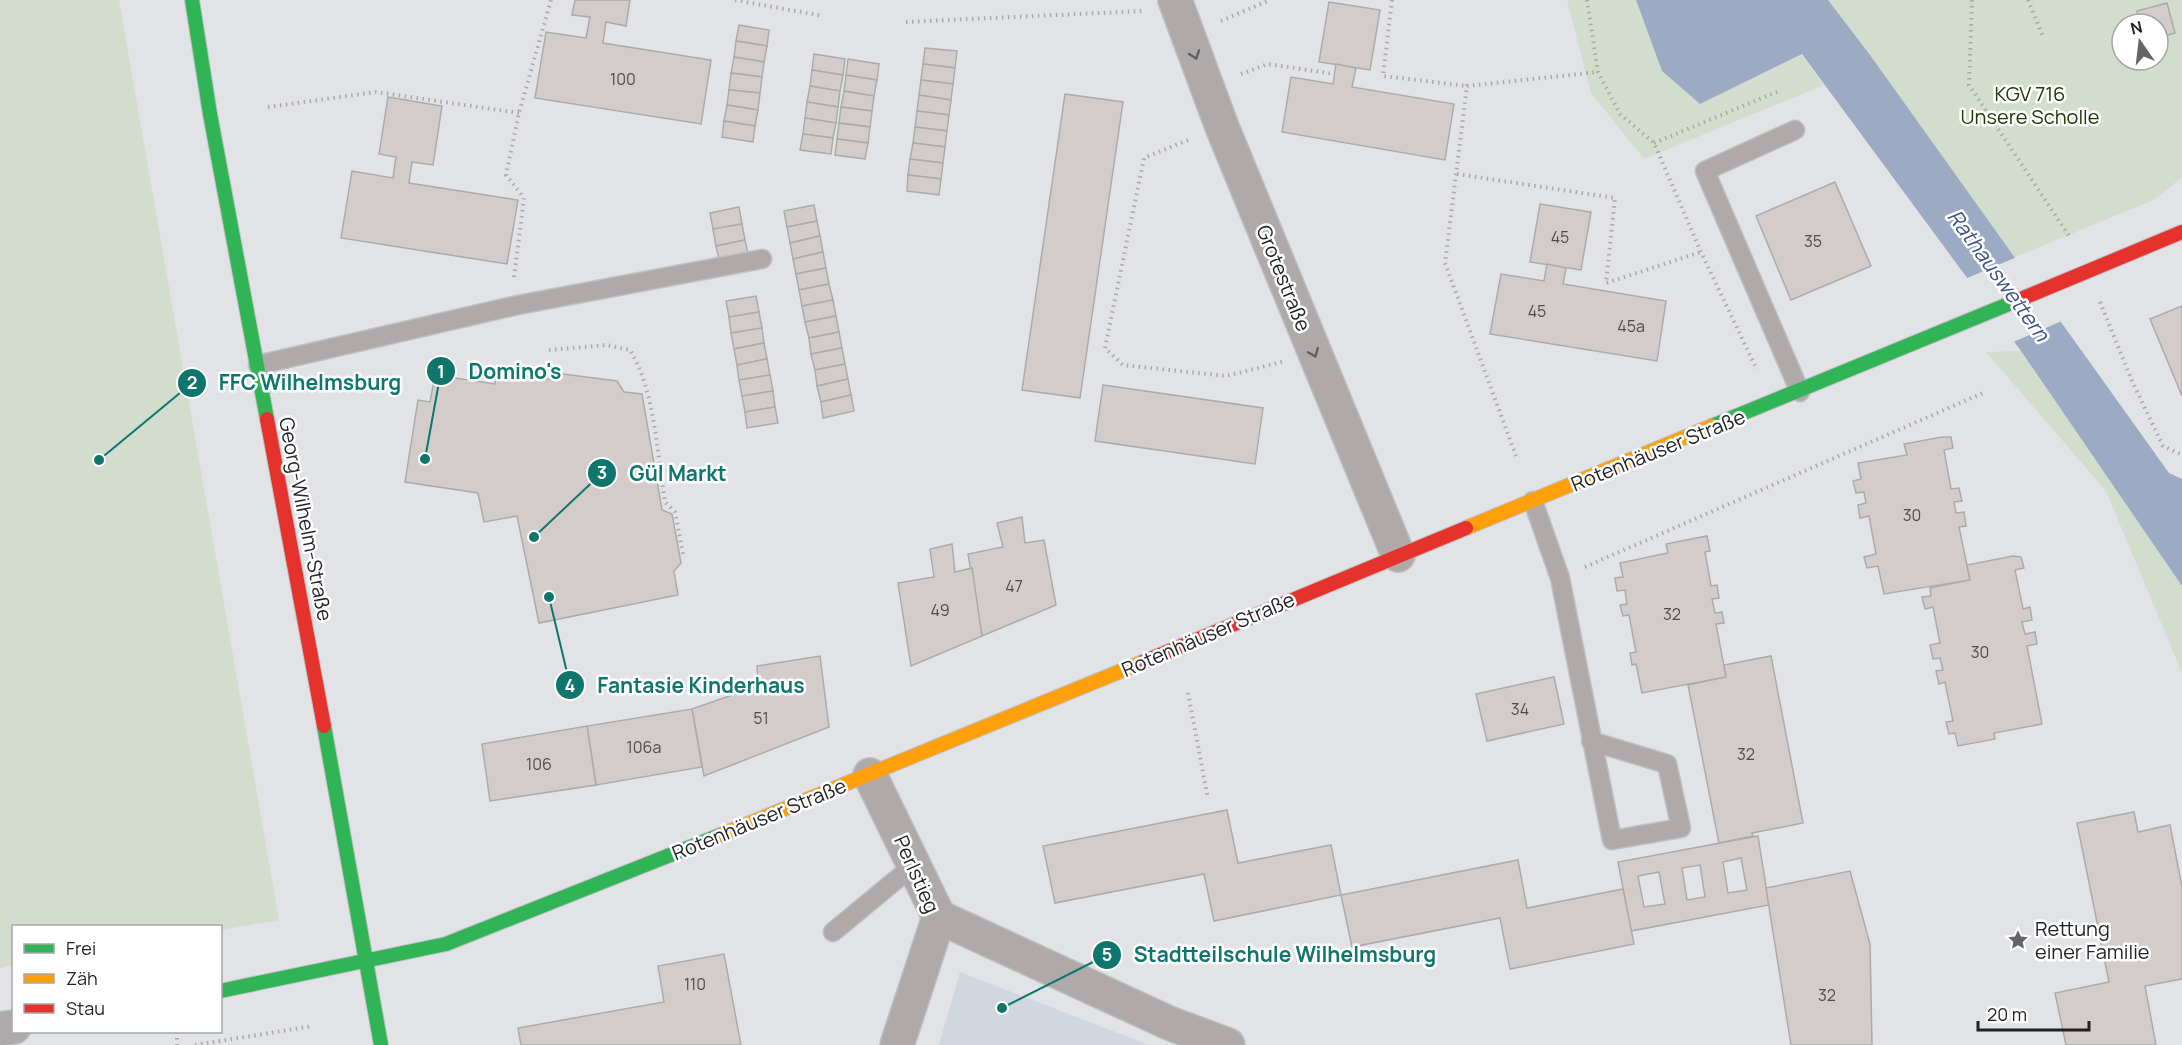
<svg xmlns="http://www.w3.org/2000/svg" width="2182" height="1045" font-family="Manrope,sans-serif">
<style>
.built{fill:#d1d7df}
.green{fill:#d3ddcd;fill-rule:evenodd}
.water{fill:#9daac3}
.pier{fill:#e1e3e6}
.building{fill:#d4cccb;stroke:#acabac;stroke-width:1.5;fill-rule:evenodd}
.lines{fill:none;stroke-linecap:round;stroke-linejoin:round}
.lane-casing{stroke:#bfc0c2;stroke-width:21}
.street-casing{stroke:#bfc0c2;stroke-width:36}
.fast-casing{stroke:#bfc0c2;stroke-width:16}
.slow-casing{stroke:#bfc0c2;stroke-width:16}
.jam-casing{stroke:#bfc0c2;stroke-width:16}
.path{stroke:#aaa8aa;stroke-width:4;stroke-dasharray:1.5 4.5;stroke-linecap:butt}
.lane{stroke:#afa9aa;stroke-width:18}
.street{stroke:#afa9aa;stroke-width:33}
.fast{stroke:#30b455;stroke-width:14}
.slow{stroke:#ff9f0a;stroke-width:14}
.jam{stroke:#e5322d;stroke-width:14}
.oneway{stroke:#605e60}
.labels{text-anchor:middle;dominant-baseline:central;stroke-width:5;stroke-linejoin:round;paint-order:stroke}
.number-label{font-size:16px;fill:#4d4d4e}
.park-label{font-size:20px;fill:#233900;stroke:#fff}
.street-label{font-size:20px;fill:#1f2123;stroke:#fff}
.poi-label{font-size:20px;fill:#1f2123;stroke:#fff;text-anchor:start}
.water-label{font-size:21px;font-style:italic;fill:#3d5385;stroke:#fff}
.leader{fill:none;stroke:#0f766e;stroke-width:2}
.callout-dot{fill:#0f766e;stroke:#fff;stroke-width:2}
.mark-label{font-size:18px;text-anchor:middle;font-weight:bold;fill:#fff}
.callout-label{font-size:21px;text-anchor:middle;font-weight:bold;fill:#0f766e;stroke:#fff;stroke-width:5;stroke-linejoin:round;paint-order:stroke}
</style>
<rect width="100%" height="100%" fill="#e1e3e6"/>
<path class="built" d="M960,972L1149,1045H939Z"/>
<g class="green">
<path d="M0,0H119L279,920L221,930L220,926H14L13,965L0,968Z"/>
<path d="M1567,0H1636L1662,71L1700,104L1801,54L1824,85L1644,159L1591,93Z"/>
<path d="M1828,0H2182V177L2156,199L2015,257ZM2122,24H2158V60H2122Z"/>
<path d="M2021,351L2182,586V673L2106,491L1986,352Z"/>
</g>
<path class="water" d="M1636,0H1828L1870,55L2169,473L2182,479V586L2021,351L1802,54L1700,104L1662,71Z"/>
<path class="pier" d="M2019,256L2064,320L2011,343L1965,279Z"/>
<g class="building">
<path d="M575,0H630L626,26L606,22L603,43L711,60L701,124L535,98L546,32L586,38L590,17L572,15Z"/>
<path d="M1329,2L1380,10L1370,70L1319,62Z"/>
<path d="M2167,3L2175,33L2158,38V24H2140L2137,11Z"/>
<path d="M739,25L769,30L767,46L736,41Z"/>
<path d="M736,41L767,46L764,62L734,57Z"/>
<path d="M925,48L957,51L955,68L923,64Z"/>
<path d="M814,54L845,59L843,75L812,70Z"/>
<path d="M734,57L764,62L762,77L731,73Z"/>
<path d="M848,59L879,64L877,80L846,75Z"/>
<path d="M923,64L955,68L953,84L921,80Z"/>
<path d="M1336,64L1356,68L1352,87L1454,104L1445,160L1282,132L1291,77L1333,84Z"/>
<path d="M812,70L843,75L840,91L810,86Z"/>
<path d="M731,73L762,77L760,93L729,90Z"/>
<path d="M846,75L877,80L874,96L844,91Z"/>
<path d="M921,80L953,84L951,100L919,95Z"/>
<path d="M810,86L840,91L838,107L807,102Z"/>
<path d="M729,90L760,93L758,110L727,105Z"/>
<path d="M844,91L874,96L872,111L841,107Z"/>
<path d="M1065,94L1123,102L1080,398L1022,390Z"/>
<path d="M919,95L951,100L949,115L917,111Z"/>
<path d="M388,97L442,106L433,165L412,162L409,183L518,200L507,264L341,238L352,171L393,178L396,157L379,154Z"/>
<path d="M807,102L838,107L836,123L805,118Z"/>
<path d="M727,105L758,110L755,126L724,121Z"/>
<path d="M841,107L872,111L870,127L839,123Z"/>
<path d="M917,111L949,115L947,131L915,127Z"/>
<path d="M805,118L836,123L833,138L803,134Z"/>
<path d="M724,121L755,126L753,142L722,137Z"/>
<path d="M839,123L870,127L868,143L837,139Z"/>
<path d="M915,127L947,131L945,147L913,143Z"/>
<path d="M803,134L833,138L831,154L800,150Z"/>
<path d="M837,139L868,143L865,159L835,155Z"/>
<path d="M913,143L945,147L943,163L910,159Z"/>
<path d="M910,159L943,163L941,179L908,175Z"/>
<path d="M908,175L941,179L939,195L907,191Z"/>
<path d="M1835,182L1871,266L1791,300L1756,216Z"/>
<path d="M1540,204L1591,212L1581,270L1530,262Z"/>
<path d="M814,205L817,221L787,227L784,211Z"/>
<path d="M739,207L742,224L713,229L710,213Z"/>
<path d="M817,221L820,236L790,243L787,227Z"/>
<path d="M742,224L745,240L716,246L713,229Z"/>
<path d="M820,236L823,252L793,259L790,243Z"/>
<path d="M745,240L749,258L720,263L716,246Z"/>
<path d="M823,252L826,268L796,274L793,259Z"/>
<path d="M1547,264L1566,268L1563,284L1666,301L1657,361L1490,334L1501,274L1544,281Z"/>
<path d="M826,268L829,284L799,290L796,274Z"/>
<path d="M829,284L833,300L802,306L799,290Z"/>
<path d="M756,296L759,312L729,317L726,301Z"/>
<path d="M833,300L836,316L805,322L802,306Z"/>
<path d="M2182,306V396L2150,319Z"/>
<path d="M759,312L762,328L731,333L729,317Z"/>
<path d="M836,316L839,332L809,338L805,322Z"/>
<path d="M762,328L764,343L734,349L731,333Z"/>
<path d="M839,332L842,348L811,354L809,338Z"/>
<path d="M764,343L767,359L737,365L734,349Z"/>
<path d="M842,348L845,364L815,370L811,354Z"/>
<path d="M767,359L770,375L739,380L737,365Z"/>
<path d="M845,364L848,379L817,386L815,370Z"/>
<path d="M497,373L554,380L563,374L617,381L624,392L642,394L662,510L672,514L681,563L674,571L678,595L539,623L517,516L484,522L478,493L405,482L418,400L430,402L435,375L495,384Z"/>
<path d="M770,375L773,391L742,396L739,380Z"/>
<path d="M848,379L851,395L821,402L817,386Z"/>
<path d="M1103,385L1263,408L1255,464L1095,441Z"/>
<path d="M773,391L775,407L745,412L742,396Z"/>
<path d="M851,395L854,411L823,418L821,402Z"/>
<path d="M775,407L778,423L747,428L745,412Z"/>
<path d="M1942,437H1951L1953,448L1944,450L1951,489L1959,488L1962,501L1954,502L1956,513L1964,512L1966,526L1959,527L1970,580L1884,594L1878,566L1867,568L1864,557L1876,554L1869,516L1860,518L1858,505L1866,503L1864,492L1856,493L1853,481L1861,479L1858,463L1907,455L1904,444Z"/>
<path d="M1022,517L1025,543L1044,540L1056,605L982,636L968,554L1003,547L997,523Z"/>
<path d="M1707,536L1710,551L1705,552L1711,586L1717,585L1719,598L1712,599L1715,613L1722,612L1724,623L1716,624L1726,677L1642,693L1636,664L1632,665L1630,653L1636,652L1629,615L1623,616L1620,605L1627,604L1625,590L1617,591L1615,578L1623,577L1620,563L1668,553L1666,544Z"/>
<path d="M952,544L955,572L972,568L982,636L911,666L898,583L934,577L930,549Z"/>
<path d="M2013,556L2021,557L2024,568L2015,570L2023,609L2030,607L2032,620L2022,622L2025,634L2035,632L2037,644L2027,646L2042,724L1994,733L1995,739L1958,746L1955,733L1949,734L1946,722L1953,721L1945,682L1939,684L1936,671L1943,670L1940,658L1933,659L1930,645L1940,643L1933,607L1925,609L1922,597L1931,596L1930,588L1970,580L1967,565Z"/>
<path d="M820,656L829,727L704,776L692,709L758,686L757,666Z"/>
<path d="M1771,656L1803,823L1752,833L1753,836L1719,843L1688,685L1726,677L1724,665Z"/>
<path d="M1554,677L1564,724L1487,741L1476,694Z"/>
<path d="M692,709L702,767L596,785L587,726Z"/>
<path d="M587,726L596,785L490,801L482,744Z"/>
<path d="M1227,810L1238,863L1331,845L1341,895L1214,921L1204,874L1055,903L1043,846Z"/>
<path d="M2134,812L2138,832L2170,825L2182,887V979L2145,986L2156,1045H2066L2055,993L2109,982L2077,823Z"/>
<path d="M1758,836L1769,905L1631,931L1618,862ZM1741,858L1747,890L1728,893L1723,862ZM1700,865L1705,897L1687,900L1682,868ZM1659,872L1665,904L1644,907L1638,876Z"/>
<path d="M1518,860L1527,908L1623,889L1634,944L1510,969L1500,918L1352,947L1341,895Z"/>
<path d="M1850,871L1870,944L1872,1045H1791L1766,888Z"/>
<path d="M724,954L741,1045H521L518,1028L664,1002L658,966Z"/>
</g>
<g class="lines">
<g class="lane-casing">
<g id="lane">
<path d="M1795,130L1705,171L1800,392"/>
<path d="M258,365L518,305L762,259"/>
<path d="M1533,501L1560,578L1612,840L1681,828L1667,764L1591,741"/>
<path d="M833,932L914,865"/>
</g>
</g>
<g class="street-casing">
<g id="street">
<path d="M1175,0L1222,127L1398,555"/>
<path d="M870,775L939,917L897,1045"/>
<path d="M939,917L1169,1023L1228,1045"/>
<path d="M0,1029L14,1027"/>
</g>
</g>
<g class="fast-casing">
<g id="fast">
<path d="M192,0L210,114L267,419"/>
<path d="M1712,426L2016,301"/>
<path d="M324,726L381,1045"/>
<path d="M220,991L446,944L723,834"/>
</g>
</g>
<g class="slow-casing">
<g id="slow">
<path d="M1466,528L1712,426"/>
<path d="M723,834L1143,662"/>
</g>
</g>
<g class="jam-casing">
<g id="jam">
<path d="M2016,301L2182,232"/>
<path d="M267,419L324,726"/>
<path d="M1143,662L1466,528"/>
</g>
</g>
<g class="path">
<path d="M735,0L823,16"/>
<path d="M1392,0L1383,76L1467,86"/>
<path d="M1587,0L1598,72L1620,114L1654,143L1701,252L1757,370"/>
<path d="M1972,0L1969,85L2071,239"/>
<path d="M2028,0L2043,37"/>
<path d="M1221,21L1270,0"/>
<path d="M906,22L1142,11"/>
<path d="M1241,74L1268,64L1334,74"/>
<path d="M268,107L376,92L519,113"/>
<path d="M1188,140L1144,158L1105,348L1123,365L1226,376L1282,362"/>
<path d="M1654,143L1779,91"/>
<path d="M1457,174L1615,198L1606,283L1701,252"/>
<path d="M514,277L524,198L506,175L519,113L551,0"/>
<path d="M2100,302L2132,381L2163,446L2182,455"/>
<path d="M549,350L607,345L630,350C655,390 657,455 665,502L675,512L683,554"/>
<path d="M1516,456L1445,263L1467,86L1598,72"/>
<path d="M1585,567L1983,393"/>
<path d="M1188,693L1208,799"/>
<path d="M177,1032V1045"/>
<path d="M195,1045L313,1026"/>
</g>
<use href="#lane" class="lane"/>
<use href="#street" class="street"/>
<use href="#fast" class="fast"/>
<use href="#slow" class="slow"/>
<use href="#jam" class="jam"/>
</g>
<defs><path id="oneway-chevron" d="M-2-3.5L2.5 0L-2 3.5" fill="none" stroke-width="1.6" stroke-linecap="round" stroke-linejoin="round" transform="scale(1.5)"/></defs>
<g class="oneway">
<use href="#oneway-chevron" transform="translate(1195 55) rotate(70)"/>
<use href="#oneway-chevron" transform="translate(1314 353) rotate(68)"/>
</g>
<defs>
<g id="sight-bare" transform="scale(1.62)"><path d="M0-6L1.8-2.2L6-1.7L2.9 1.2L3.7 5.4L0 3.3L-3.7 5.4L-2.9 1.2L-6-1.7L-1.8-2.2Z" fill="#636567" stroke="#fff" stroke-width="2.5" paint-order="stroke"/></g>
</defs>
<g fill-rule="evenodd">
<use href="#sight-bare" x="2018" y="940"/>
</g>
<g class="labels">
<g class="number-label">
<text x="623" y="79">100</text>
<text x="1560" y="237">45</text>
<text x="1813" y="241">35</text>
<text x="1537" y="311">45</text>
<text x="1631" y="326">45a</text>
<text x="1912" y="515">30</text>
<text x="1014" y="586">47</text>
<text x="940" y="610">49</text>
<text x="1672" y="614">32</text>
<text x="1980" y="652">30</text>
<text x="1520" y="709">34</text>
<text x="761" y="718">51</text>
<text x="644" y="747">106a</text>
<text x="1746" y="754">32</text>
<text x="539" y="764">106</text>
<text x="695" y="984">110</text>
<text x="1827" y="995">32</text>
</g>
<g class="park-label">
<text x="2030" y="93">KGV 716<tspan x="2030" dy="23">Unsere Scholle</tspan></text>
</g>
<g class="street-label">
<text transform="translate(1284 278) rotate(68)">Grotestraße</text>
<text transform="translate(1658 450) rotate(-22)">Rotenhäuser Straße</text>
<text transform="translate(306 519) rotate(79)">Georg-Wilhelm-Straße</text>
<text transform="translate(1208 634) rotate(-23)">Rotenhäuser Straße</text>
<text transform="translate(759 819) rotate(-22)">Rotenhäuser Straße</text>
<text transform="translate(917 874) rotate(66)">Perlstieg</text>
</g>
<g class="poi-label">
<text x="2035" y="928">Rettung<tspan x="2035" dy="23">einer Familie</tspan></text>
</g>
<g class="water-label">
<text transform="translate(1999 275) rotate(54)">Rathauswettern</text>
</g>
</g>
<path class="leader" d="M425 459L441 371M99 460L192 383M534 537L602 473M549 597L570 685M1002 1008L1107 955"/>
<g class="callout-dot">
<circle cx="425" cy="459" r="6"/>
<circle cx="99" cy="460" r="6"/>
<circle cx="534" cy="537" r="6"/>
<circle cx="549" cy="597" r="6"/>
<circle cx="1002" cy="1008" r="6"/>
<circle cx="441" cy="371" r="15"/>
<circle cx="192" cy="383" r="15"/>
<circle cx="602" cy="473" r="15"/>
<circle cx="570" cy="685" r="15"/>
<circle cx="1107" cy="955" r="15"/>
</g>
<g class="mark-label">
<text x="441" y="378">1</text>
<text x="192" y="389">2</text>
<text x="602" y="479">3</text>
<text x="570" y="692">4</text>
<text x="1107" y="961">5</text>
</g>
<g class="callout-label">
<text x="515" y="379">Domino's</text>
<text x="310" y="390">FFC Wilhelmsburg</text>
<text x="678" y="481">Gül Markt</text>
<text x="701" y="693">Fantasie Kinderhaus</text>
<text x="1285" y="962">Stadtteilschule Wilhelmsburg</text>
</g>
<rect x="12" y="925" width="210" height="108" fill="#ffffff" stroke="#a5a6a7" stroke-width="1.5"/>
<rect x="24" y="944" width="30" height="9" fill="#30b455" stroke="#a5a6a7" stroke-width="1.5"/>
<text x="66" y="955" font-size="18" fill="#1f2123">Frei</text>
<rect x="24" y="974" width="30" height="9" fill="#ff9f0a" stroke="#a5a6a7" stroke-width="1.5"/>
<text x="66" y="985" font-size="18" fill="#1f2123">Zäh</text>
<rect x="24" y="1004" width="30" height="9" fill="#e5322d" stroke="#a5a6a7" stroke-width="1.5"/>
<text x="66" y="1015" font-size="18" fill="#1f2123">Stau</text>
<g transform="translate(2140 42) rotate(346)"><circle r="28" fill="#ffffff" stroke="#a5a6a7" stroke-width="1.5"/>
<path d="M0-4.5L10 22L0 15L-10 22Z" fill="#636567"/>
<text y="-9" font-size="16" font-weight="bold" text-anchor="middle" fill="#1f2123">N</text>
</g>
<path d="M1978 1021v9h111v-9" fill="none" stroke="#1f2123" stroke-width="3"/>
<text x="1987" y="1021" font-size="18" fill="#1f2123" stroke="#ffffff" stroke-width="4.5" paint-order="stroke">20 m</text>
</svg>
